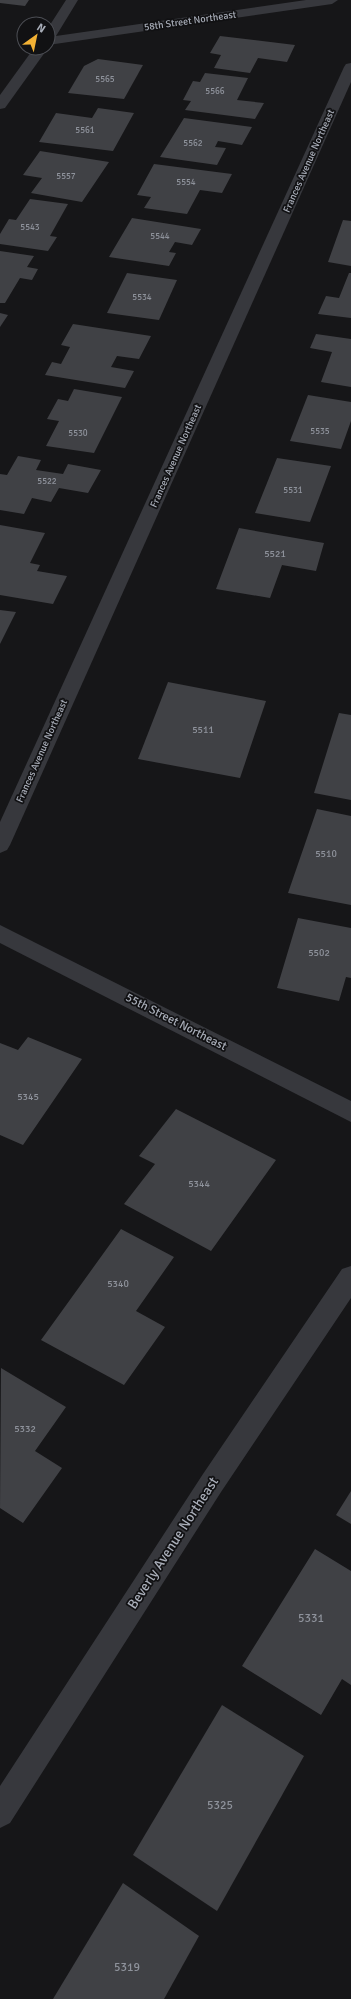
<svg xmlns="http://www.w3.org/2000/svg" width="351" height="1999" font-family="Signika,sans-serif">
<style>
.building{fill:#404145}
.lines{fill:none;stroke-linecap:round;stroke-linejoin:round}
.street{fill:#37383d;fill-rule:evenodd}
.labels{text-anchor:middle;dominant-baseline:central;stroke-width:3.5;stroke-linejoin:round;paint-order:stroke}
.far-number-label{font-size:9px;fill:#8e929b}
.far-street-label{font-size:10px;fill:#a8adb8;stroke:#111113}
.number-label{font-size:10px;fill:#8e929b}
.street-label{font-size:12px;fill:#a8adb8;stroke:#111113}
.near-number-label{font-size:12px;fill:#8e929b}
.near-street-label{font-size:14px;fill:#a8adb8;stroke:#111113}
</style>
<rect width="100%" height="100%" fill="#161618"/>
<g class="building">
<path d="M0,0H29L25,6L0,3Z"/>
<path d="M220,36L295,45L287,62L258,58L250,73L214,68L221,55L210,53Z"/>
<path d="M98,59L143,65L124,99L68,93L84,66Z"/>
<path d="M205,73L248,78L237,100L264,103L255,119L185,110L191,101L183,100L193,81L200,82Z"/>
<path d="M98,108L134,113L113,151L39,142L56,113L92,118Z"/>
<path d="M184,118L252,127L242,145L218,141L215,147L226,148L217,165L160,157Z"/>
<path d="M40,151L109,162L82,202L31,193L42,178L23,175Z"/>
<path d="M154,164L232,174L222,193L200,190L187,214L144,208L151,197L137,195Z"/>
<path d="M30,199L68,204L50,236L57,237L48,251L0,244V234L9,219L16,220Z"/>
<path d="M132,218L201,229L192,245L175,242L169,252L176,253L169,266L109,257Z"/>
<path d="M343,220L351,221V266L328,262Z"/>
<path d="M0,251L34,256L27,267L38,269L32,280L20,278L5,303H0Z"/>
<path d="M127,273L177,280L159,320L107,313Z"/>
<path d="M349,273H351V318L318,314L326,296L339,298Z"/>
<path d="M0,313L8,315L0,327Z"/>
<path d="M73,324L151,336L139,359L117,356L111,367L134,371L125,388L45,375L52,362L61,364L70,347L61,345Z"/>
<path d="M316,334L351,339V387L321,382L332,352L310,348Z"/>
<path d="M74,389L122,397L94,453L46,446L59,421L47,419L58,399L68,401Z"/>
<path d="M308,395L351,402V421L341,449L290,441Z"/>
<path d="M18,456L41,460L36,470L63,474L68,464L101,470L88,493L59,488L51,502L32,498L24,514L0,510V474L7,475Z"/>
<path d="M277,458L331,466L310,522L255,513Z"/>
<path d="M0,525L45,533L30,563L40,565L37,571L67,576L53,604L0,595Z"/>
<path d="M239,528L324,543L316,571L282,565L270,598L216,589Z"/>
<path d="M0,610L16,612L0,644Z"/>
<path d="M168,682L266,701L240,778L138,759Z"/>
<path d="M339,713L351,715V800L314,793Z"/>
<path d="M317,809L351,816V905L288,893Z"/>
<path d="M298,918L351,928V978L346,977L339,1001L277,988Z"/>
<path d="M28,1037L82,1059L23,1145L0,1135V1043L18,1050Z"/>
<path d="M176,1109L276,1160L211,1251L124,1204L155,1164L139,1156Z"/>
<path d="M121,1229L174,1257L136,1311L165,1327L124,1385L41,1340Z"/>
<path d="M1,1368L66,1407L35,1451L62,1468L23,1523L0,1508Z"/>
<path d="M351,1491V1524L336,1515Z"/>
<path d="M315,1549L351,1571V1685L342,1679L321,1715L242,1666Z"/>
<path d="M222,1705L304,1756L217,1911L133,1855Z"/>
<path d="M123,1883L199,1936L164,1999H53Z"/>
</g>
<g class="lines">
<g class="street">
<path d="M66,0H78L56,36L306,0H338L332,4L48,45V28Z"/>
<path d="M34,48H48L5,108L0,109V95Z"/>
<path d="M351,63V82L10,845L7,850L0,853V822L344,67L346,64Z"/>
<path d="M0,925L351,1101V1122L0,943Z"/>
<path d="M351,1266V1298L221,1492L10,1823L0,1828V1786L203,1474L342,1269Z"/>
</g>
</g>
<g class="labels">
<g class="far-number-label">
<text x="105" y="79">5565</text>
<text x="215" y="91">5566</text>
<text x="85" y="130">5561</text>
<text x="193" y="143">5562</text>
<text x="66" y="176">5557</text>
<text x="186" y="182">5554</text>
<text x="30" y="227">5543</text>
<text x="160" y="236">5544</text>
<text x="142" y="297">5534</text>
<text x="320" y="431">5535</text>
<text x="78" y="433">5530</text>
<text x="47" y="481">5522</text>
<text x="293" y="490">5531</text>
</g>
<g class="far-street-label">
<text transform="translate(190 21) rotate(-8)">58th Street Northeast</text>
<text transform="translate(309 161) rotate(-66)">Frances Avenue Northeast</text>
<text transform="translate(176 456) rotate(-66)">Frances Avenue Northeast</text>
<text transform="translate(42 751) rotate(-66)">Frances Avenue Northeast</text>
</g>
<g class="number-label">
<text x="275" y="554">5521</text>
<text x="203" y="730">5511</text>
<text x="326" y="854">5510</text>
<text x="319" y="953">5502</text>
<text x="28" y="1097">5345</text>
<text x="199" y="1184">5344</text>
<text x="118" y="1284">5340</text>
<text x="25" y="1429">5332</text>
</g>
<g class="street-label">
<text transform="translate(176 1022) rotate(27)">55th Street Northeast</text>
</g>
<g class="near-number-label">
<text x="311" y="1618">5331</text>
<text x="220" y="1805">5325</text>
<text x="127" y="1967">5319</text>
</g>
<g class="near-street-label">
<text transform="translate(173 1543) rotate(-57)">Beverly Avenue Northeast</text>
</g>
</g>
<g transform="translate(36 36) rotate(33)"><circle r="19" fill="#111113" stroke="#4d4f55"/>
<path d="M0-3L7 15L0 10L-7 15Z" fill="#f2b134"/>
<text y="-6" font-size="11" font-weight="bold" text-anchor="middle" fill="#a8adb8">N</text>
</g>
</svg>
